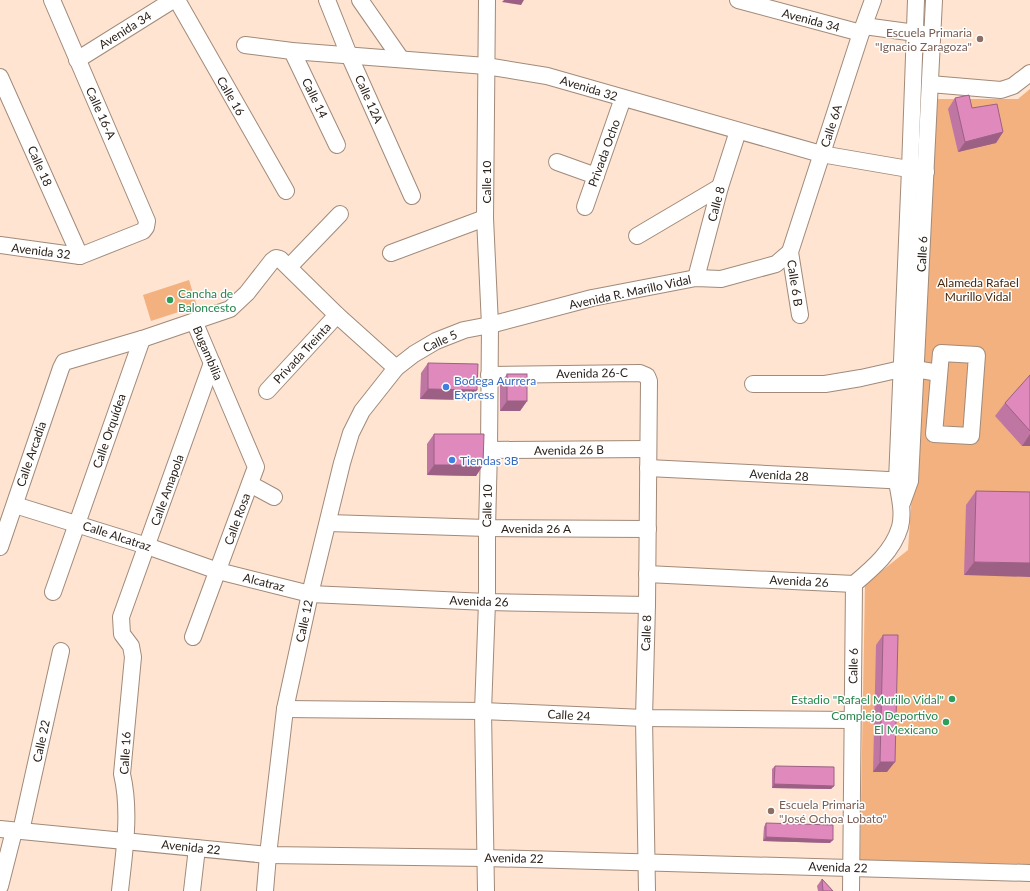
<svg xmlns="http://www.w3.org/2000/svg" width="1030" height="891" font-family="Lato,sans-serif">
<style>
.green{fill:#f3b17f}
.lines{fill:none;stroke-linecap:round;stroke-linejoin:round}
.minor-casing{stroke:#a18a79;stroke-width:18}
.minor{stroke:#fff;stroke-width:16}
.wall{fill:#c076a3}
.shaded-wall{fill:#9c6084}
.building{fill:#df89bd;stroke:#9c6084}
.education-dot{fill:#8d6e63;stroke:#fff;stroke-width:1.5}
.leisure-dot{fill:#2e9e5b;stroke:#fff;stroke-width:1.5}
.shop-dot{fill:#3f7fe0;stroke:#fff;stroke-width:1.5}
.labels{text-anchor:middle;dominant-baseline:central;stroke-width:3;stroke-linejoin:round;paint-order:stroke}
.street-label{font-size:12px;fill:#2b221b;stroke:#fff}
.education-label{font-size:12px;fill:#785e54;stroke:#fff;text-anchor:end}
.park-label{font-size:12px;fill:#46270b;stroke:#fff}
.leisure-label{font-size:12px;fill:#27864d;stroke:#fff;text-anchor:end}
.shop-label{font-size:12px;fill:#366cbe;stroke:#fff;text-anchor:start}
</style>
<rect width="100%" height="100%" fill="#fee4d1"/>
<g class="green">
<path d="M1030,89V864L860,861L865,584L877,575V573H879L908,550L922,345L935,99H1018Z"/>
<path d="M189,280L197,306L151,321L143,295Z"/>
</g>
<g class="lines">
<g class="minor-casing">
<g id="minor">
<path d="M177,0L286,191"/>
<path d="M327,0L349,55L412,196"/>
<path d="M360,0L401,59"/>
<path d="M738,0L861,33"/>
<path d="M864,26L923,34"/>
<path d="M245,45L292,51L486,66L547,76L821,154L926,172"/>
<path d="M292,51L337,145"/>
<path d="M77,60L173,0"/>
<path d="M0,77L80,256"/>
<path d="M930,84L1001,90L1013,86L1030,73"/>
<path d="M557,162L596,176"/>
<path d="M585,207L623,98"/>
<path d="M637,236L720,187"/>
<path d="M0,245L80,256L143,231L146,227L147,221L52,0"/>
<path d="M391,253L485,218"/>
<path d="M289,267L340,214"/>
<path d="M696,278L720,187L738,131"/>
<path d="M800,315L790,252L861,33L873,0"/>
<path d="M941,353L977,355L971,436L934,434Z"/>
<path d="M489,375L640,373L647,376L649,381L647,605L644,718L647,891"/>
<path d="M753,384H825L861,378L901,369H915L939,373"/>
<path d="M267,391L337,315"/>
<path d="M489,450L648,449"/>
<path d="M648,468L908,481"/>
<path d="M250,484L274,497"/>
<path d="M902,503L910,481L934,0"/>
<path d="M15,505L147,546L218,571L310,594L487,602L647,605"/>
<path d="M328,523L487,528L648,529"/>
<path d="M0,547L61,368L64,362L142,339L230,309L247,293L272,261L276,258L280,259L337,315L396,368"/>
<path d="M647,574L854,584"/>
<path d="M53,592L142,339"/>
<path d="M193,637L256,467L194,321"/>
<path d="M285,709L483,711L644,718L852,720"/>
<path d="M0,829L268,855L486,858L1030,873"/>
<path d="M21,831L61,651"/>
<path d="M0,886L14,831"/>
<path d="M120,891C124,853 131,812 122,774L133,657L131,646L122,634L121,617L212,363"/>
<path d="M192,891L197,848"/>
<path d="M265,891L268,855L285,709L310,594L342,463L351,433L362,411L396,368L414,354L436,341L464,330L490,325L592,298L696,278L721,279L776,264L790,252"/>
<path d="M486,891L483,711L487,602V528L489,450L490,325L485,218L487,0"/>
<path d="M851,891L854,584C873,568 893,551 900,527C904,512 899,495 897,481L910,169L916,0"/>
</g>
</g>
<use href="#minor" class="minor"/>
</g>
<g class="wall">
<path d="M955,98L972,108L1003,132L996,143L958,152L948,109Z"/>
<path d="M428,363L470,400L420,399L421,373Z"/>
<path d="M507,374L527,401L520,411H500V384Z"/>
<path d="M1030,375V446H1022L995,416L1005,403Z"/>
<path d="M434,434L483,465L476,476L427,475V444Z"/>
<path d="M976,491L1030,492L964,575L966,505Z"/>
<path d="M883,635L887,772H873L876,645Z"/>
<path d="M775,766L834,786L831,789L772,788V769Z"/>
<path d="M766,823L830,843L763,841L764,827Z"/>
<path d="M822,879L833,891H818L817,886Z"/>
</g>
<g class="shaded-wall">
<path d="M504,0H524L521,5L502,2Z"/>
<path d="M1003,132L996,143L958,152L965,142Z"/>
<path d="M428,389L477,390L470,400L420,399Z"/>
<path d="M507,401H527L520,411H500Z"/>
<path d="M1030,434V446H1022Z"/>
<path d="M434,465H483L476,476L427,475Z"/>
<path d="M974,562L1030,563V577L964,575Z"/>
<path d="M880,762H895L887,772H873Z"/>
<path d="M774,784L834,786L831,789L772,788Z"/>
<path d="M766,837L833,840L830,843L763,841Z"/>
</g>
<g class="building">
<path d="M969,95L972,108L997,104L1003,132L965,142L955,98Z"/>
<path d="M428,363L478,364L477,390L428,389Z"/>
<rect x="507" y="374" width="20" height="27"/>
<path d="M1030,375V431L1005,403Z"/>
<path d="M434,434H484L483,465H434Z"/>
<path d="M976,491L1030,492V563L974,562Z"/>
<path d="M883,635H898L895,762H880Z"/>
<path d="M775,766L834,767V786L774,784Z"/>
<path d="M766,823L833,825V840L766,837Z"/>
<path d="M822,879L833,891H823Z"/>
</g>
<g class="education-dot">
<circle cx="980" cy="39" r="4"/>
<circle cx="771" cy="811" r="4"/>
</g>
<g class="leisure-dot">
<circle cx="170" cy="300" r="4"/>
<circle cx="952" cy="699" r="4"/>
<circle cx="946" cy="722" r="4"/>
</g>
<g class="shop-dot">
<circle cx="446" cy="387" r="4"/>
<circle cx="452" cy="460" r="4"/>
</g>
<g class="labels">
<g class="street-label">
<text transform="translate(811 20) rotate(15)">Avenida 34</text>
<text transform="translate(125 30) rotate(-32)">Avenida 34</text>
<text transform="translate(589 88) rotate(17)">Avenida 32</text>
<text transform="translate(231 96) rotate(60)">Calle 16</text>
<text transform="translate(315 98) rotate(64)">Calle 14</text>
<text transform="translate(369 99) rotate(66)">Calle 12A</text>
<text transform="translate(101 113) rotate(66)">Calle 16-A</text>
<text transform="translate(831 126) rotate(-72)">Calle 6A</text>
<text transform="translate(604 153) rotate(-70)">Privada Ocho</text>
<text transform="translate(40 166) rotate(66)">Calle 18</text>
<text transform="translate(486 182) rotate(-90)">Calle 10</text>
<text transform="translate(716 204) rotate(-75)">Calle 8</text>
<text transform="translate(41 251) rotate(7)">Avenida 32</text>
<text transform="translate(922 254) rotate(-87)">Calle 6</text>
<text transform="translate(795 283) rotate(81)">Calle 6 B</text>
<text transform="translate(630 292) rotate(-12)">Avenida R. Marillo Vidal</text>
<text transform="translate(440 341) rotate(-25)">Calle 5</text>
<text transform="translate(208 353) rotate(67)">Bugambilia</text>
<text transform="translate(302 353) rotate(-47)">Privada Treinta</text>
<text transform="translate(592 373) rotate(-1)">Avenida 26-C</text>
<text transform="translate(109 431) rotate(-71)">Calle Orquídea</text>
<text transform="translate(569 450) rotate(-1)">Avenida 26 B</text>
<text transform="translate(31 454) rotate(-71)">Calle Arcadia</text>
<text transform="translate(779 475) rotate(3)">Avenida 28</text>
<text transform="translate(167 490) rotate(-70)">Calle Amapola</text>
<text transform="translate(487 506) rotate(-89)">Calle 10</text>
<text transform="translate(237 519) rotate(-70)">Calle Rosa</text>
<text x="536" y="528">Avenida 26 A</text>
<text transform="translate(117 536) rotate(18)">Calle Alcatraz</text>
<text transform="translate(799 581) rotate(3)">Avenida 26</text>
<text transform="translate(264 582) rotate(14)">Alcatraz</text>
<text transform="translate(479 601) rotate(2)">Avenida 26</text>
<text transform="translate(304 621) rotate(-78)">Calle 12</text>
<text transform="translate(646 633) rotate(-88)">Calle 8</text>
<text transform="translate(853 666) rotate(-89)">Calle 6</text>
<text transform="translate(569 715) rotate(3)">Calle 24</text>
<text transform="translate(41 741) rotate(-78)">Calle 22</text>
<text transform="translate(125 753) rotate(-87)">Calle 16</text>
<text transform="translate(191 847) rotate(6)">Avenida 22</text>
<text transform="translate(514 858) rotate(1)">Avenida 22</text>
<text transform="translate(838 867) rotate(2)">Avenida 22</text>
</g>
<g class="education-label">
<text x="972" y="32">Escuela Primaria<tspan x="972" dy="14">"Ignacio Zaragoza"</tspan></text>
<text x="779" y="804" text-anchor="start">Escuela Primaria<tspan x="779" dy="14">"José Ochoa Lobato"</tspan></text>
</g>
<g class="park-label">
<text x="978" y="282">Alameda Rafael<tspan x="978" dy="14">Murillo Vidal</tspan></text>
</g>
<g class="leisure-label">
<text x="178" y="293" text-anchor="start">Cancha de<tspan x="178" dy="14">Baloncesto</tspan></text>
<text x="944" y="699">Estadio "Rafael Murillo Vidal"</text>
<text x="938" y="715">Complejo Deportivo<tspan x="938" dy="14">El Mexicano</tspan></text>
</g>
<g class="shop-label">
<text x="454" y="380">Bodega Aurrera<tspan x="454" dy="14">Express</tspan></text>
<text x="460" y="460">Tiendas 3B</text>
</g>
</g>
</svg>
